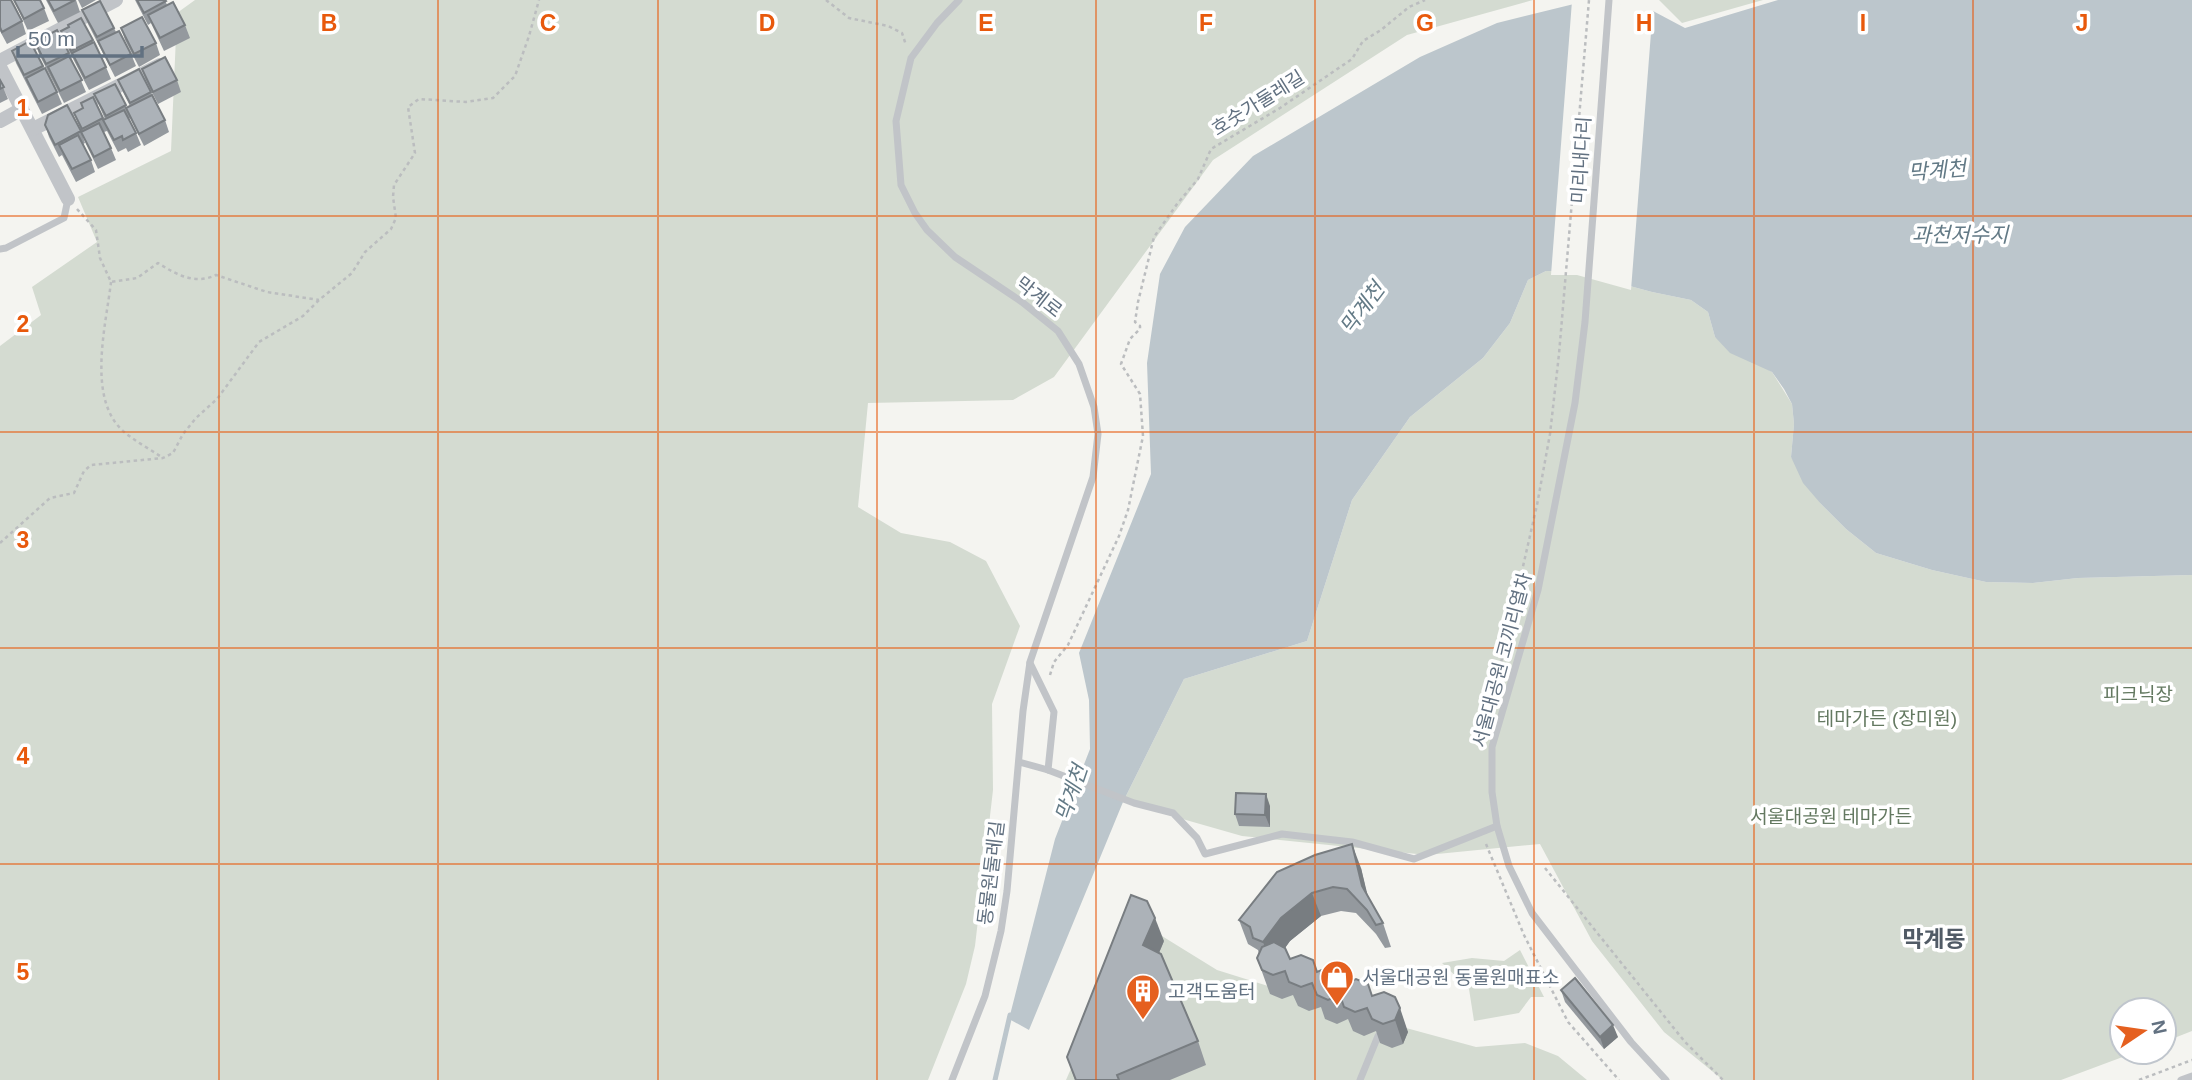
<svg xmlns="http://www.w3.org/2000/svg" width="2192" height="1080" font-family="Helvetica,'Noto Sans KR',sans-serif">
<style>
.green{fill:#d4dbd1}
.water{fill:#bcc6cc}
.pier{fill:#f4f4f0}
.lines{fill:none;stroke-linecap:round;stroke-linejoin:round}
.stream{stroke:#bcc6cc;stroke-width:5}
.path{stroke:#bbbdbf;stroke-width:2.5;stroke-dasharray:3.5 3.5;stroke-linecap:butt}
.service{stroke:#c1c4c8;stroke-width:7}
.minor{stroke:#c1c4c8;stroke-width:14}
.wall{fill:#94999e}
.shaded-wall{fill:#787d81}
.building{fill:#acb2b8;stroke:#787d81;stroke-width:2}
.grid{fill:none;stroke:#e8590c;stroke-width:2;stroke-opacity:0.55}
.labels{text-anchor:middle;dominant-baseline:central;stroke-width:7;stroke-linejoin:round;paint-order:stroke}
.street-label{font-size:19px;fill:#627181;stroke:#fff}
.park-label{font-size:19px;fill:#647961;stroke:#fff}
.poi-label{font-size:19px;fill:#627181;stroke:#fff;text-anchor:start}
.water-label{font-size:21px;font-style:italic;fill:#637a86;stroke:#fff}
.quarter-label{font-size:23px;font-weight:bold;fill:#515b66;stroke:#fff}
.grid-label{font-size:23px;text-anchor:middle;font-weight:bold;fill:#e8590c;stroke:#fff;stroke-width:7;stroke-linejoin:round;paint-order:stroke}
</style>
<rect width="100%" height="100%" fill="#f4f4f0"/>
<g class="green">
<path d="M195,0H1533L1407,35L1213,160L1054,377L1013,400L868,403L858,507L901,533L950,542L986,561L1020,626L992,704L993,790L975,946L966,984L928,1080H0V346L41,315L32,287L97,242L78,197L171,151L177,13Z"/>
<path d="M1659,0H1763L1682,23Z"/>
<path d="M1546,271L1578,272L1652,292L1691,300L1708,312L1715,337L1772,372L1792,404L1794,424L1791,457L1821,504L1846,529L1876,553L1932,570L1986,582L2033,583L2078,578L2192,575V1031L2164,1042V1010H2122V1052H2136L2061,1080H1723L1664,1032L1592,941L1540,844L1427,855L1242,836L1123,802L1184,679L1307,641L1352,500L1410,417L1483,358L1510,323L1528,280Z"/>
<path d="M1136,920L1217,970L1384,1022L1476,1047L1525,1043L1558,1056L1587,1080H1066Z"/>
<path d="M1520,950L1544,997H1531L1519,1013L1474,1021L1469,989L1442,963L1472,958L1504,961Z"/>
</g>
<path class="water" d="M1778,0H2192V575L2078,578L2033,583L1986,582L1932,570L1876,553L1846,529L1821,504L1803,483L1791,457L1794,424L1792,404L1784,389L1772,372L1730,353L1715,337L1708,312L1691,300L1652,292L1578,272L1546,271L1528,280L1510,323L1483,358L1410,417L1352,500L1307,641L1184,679L1123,802L1029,1030L1009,1019L1055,839L1090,749L1089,700L1079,653L1151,474L1147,363L1160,274L1185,227L1253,156L1420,57L1497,23L1578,3L1653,11L1685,28Z"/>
<path class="pier" d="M1575,0L1653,7L1631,290L1577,275H1551L1572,1Z"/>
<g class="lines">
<path class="stream" d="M995,1080L1010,1015"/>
<g class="path">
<path d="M826,0L849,18L888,26L902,33L906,45"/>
<path d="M77,209L96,230L100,258L111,282L137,278L158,263C177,275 195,285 216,275L267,292L319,300"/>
<path d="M111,282C106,325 87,397 122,430C134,441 150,449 163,458"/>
<path d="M0,543L50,498L74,493L84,471L91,465L163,458L173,453L183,434L196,418L217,399L259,342L303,316L319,300L352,273L365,252L391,229L396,218L393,197L394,185L415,153L408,107L419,99L466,102L493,98L515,76L529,36L539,0"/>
<path d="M1050,675L1054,662L1068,645L1119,536L1128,510L1143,436L1140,394L1121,364L1130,339L1140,329V326L1135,322L1138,302L1154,237L1177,204L1198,179L1211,149L1280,108L1352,59L1363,41L1381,30L1409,7L1425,0"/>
<path d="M1495,689L1537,505L1550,434L1559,354L1589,0"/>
<path d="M1486,844L1524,935L1568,1022L1619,1080"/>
<path d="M1545,868L1685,1042L1723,1080"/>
<path d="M2139,1080L2192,1060"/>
</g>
<g class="service">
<path d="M1609,0L1585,322L1575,403L1538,590L1492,747V792L1497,826L1509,866L1532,913L1631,1042L1666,1080"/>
<path d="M0,249L6,248L64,218L68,199"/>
<path d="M1030,663L1054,712L1048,770L1134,803L1173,813L1197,838L1205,854L1282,834L1352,842L1414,859L1497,826"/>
<path d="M1019,762L1048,770"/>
<path d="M952,1080L985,996L1001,931L1007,891L1023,711L1030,662L1093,477L1098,434L1094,407L1079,364L1058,331L1022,302L955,257L927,230L915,213L901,185L896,121L911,58L937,23L959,0"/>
<path d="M1360,1080L1378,1036"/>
<path d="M2181,1080L2192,1076"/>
</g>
<g class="minor">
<path d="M0,61L116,0"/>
<path d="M0,67L68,199"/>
<path d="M0,121L22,109"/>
<path d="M33,129L160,65"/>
</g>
</g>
<g class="wall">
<path d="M0,0L22,21L26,34L7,44L0,31Z"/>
<path d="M14,0L44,8L49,21L28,31Z"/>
<path d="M46,0H76L80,12L58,23Z"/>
<path d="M78,0H96L82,8Z"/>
<path d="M135,0H165L167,5L185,25L190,38L164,51L151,23L148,25Z"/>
<path d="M82,10L114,28L116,32L131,54L136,66L115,77L87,22Z"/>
<path d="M81,18L106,67L111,79L89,90L65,43L61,31L69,27Z"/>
<path d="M121,28L156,43L160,55L139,67L125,40Z"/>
<path d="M35,42L69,53L86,92L64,103L39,54Z"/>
<path d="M12,51L43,66L57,92L62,104L42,114L16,63Z"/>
<path d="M142,69L177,80L181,92L158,104L146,81Z"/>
<path d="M0,80L8,99L0,103Z"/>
<path d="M118,80L151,92L165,120L169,132L144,146L130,118L129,119L136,133L141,145L128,152L126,148L118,152L107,131L104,132L111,148L116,160L98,169L86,144L74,113L83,108L93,97L104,120L105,119L94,94L115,84L127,108L130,106L123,92Z"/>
<path d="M45,125L81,131L85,143L83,144L91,160L95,172L76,182L62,155L59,157L49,137Z"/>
<path d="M1270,806V827L1239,826L1235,814Z"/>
<path d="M1361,868L1367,895L1383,923L1391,947L1385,948L1376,934L1356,913L1341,911L1321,916L1290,941L1285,948L1290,959L1372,996L1408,1032L1403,1044L1392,1048L1380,1043L1376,1031L1364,1036L1353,1031L1348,1019L1337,1024L1325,1019L1321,1007L1309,1011L1298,1006L1293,995L1282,999L1270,994L1257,958L1259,954L1258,950L1248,944L1239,920Z"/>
<path d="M1164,941L1159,953L1198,1041L1206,1065L1170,1080H1075L1067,1057Z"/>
<path d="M1561,990L1618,1037L1604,1049L1565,1002Z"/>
</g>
<g class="shaded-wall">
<path d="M1266,794L1270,806V827L1265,815Z"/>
<path d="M1352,844L1361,868L1371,909L1362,886Z"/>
<path d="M1312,893L1321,916L1290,941L1272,966L1263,942L1281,918Z"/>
<path d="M1155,918L1164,941L1152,969L1143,945Z"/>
<path d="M1400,1008L1408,1032L1403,1044L1395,1020Z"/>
<path d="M1613,1025L1618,1037L1604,1049L1600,1037Z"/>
</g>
<g class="building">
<path d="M0,0H11L22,21L2,32L0,27Z"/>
<path d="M14,0H40L44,8L24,19Z"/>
<path d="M48,0H75L54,11Z"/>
<path d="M137,0H165L166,1L144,13Z"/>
<path d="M100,1L114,28L97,37L82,10Z"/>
<path d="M173,2L185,25L160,38L148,15Z"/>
<path d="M142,17L156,43L134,54L121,28Z"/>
<path d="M81,18L93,40L71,51L61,31L69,27L68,25Z"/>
<path d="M57,30L69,53L46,64L35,42Z"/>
<path d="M119,31L131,54L110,65L98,41Z"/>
<path d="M30,41L43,66L24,75L12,51Z"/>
<path d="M94,42L106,67L85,78L72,53Z"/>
<path d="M69,56L82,80L60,91L48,67Z"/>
<path d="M165,57L177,80L153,92L142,69Z"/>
<path d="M45,68L57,92L38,102L26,78Z"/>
<path d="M139,69L151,92L130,103L118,80Z"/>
<path d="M0,80L4,87L0,89Z"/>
<path d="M115,84L126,105L106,116L94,94Z"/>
<path d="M152,95L165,120L139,134L126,108Z"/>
<path d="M93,97L103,118L82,129L74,113L83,108L81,103Z"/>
<path d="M67,105L81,131L55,145L45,125L48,115Z"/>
<path d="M124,110L136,133L123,140L122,136L114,140L103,120Z"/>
<path d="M99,123L111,148L94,157L81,132Z"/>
<path d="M78,135L91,160L72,169L59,145Z"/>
<path d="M1236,793L1266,794L1265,815L1235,814Z"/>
<path d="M1352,844L1362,886L1383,923L1376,925L1367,910L1347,889L1333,887L1312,893L1281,918L1263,942L1253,938L1250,927L1239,920L1277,872L1315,855Z"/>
<path d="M1131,895L1147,901L1155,918L1143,945L1161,954L1198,1041L1117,1075L1119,1080H1076L1067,1057Z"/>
<path d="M1274,942L1285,948L1290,959L1301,955L1313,960L1317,972L1329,967L1340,972L1345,984L1356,979L1368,984L1372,996L1384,992L1395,997L1400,1008L1395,1020L1383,1024L1372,1019L1367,1008L1355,1012L1344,1007L1340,995L1328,1000L1317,995L1312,983L1301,987L1289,982L1285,971L1273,975L1262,970L1257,958L1262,947Z"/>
<path d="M1575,978L1613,1025L1600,1037L1561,990Z"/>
</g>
<path class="grid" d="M219,0V1080M438,0V1080M658,0V1080M877,0V1080M1096,0V1080M1315,0V1080M1534,0V1080M1754,0V1080M1973,0V1080M0,216H2192M0,432H2192M0,648H2192M0,864H2192"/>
<defs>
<g id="shop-pin" transform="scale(1.75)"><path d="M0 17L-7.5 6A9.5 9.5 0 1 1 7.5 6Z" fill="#e5601f" stroke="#fff"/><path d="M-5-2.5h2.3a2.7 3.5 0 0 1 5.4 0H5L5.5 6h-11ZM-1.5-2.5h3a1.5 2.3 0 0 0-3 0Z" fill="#fff"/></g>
<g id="building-pin" transform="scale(1.75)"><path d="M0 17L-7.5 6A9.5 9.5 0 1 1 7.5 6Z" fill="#e5601f" stroke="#fff"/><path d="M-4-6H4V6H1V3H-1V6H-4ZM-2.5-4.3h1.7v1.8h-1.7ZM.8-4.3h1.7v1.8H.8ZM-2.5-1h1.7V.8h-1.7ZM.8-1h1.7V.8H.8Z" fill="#fff"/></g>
</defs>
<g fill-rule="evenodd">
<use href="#shop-pin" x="1337" y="977"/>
<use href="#building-pin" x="1143" y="991"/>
</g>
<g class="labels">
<g class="street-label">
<text transform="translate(1258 103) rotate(-32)">호숫가둘레길</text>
<text transform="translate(1581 160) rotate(-86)">미리내다리</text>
<text transform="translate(1039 297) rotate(38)">막계로</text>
<text transform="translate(1502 660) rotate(-75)">서울대공원 코끼리열차</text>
<text transform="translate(991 873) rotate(-83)">동물원둘레길</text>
</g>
<g class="park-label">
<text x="2138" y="694">피크닉장</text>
<text x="1887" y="718">테마가든 (장미원)</text>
<text x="1831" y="816">서울대공원 테마가든</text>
</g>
<g class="poi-label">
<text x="1362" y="977">서울대공원 동물원매표소</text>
<text x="1168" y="991">고객도움터</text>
</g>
<g class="water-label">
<text transform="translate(1937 170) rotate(-5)">막계천</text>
<text x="1960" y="234">과천저수지</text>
<text transform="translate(1362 308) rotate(-53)">막계천</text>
<text transform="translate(1071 793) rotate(-71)">막계천</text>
</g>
<g class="quarter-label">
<text x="1934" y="939">막계동</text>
</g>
</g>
<g class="grid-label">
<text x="329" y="31">B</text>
<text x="548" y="31">C</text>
<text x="767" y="31">D</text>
<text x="986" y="31">E</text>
<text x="1206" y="31">F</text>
<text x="1425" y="31">G</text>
<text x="1644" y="31">H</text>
<text x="1863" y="31">I</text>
<text x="2082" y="31">J</text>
<text x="23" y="116">1</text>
<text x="23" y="332">2</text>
<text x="23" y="548">3</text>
<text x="23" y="764">4</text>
<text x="23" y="980">5</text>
</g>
<g transform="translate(2143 1031) rotate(77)"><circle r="33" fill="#ffffff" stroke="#c0c6cd" stroke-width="2"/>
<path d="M0-5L12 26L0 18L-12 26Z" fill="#e5601f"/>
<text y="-10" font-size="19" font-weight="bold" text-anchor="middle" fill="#627181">N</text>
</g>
<path d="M18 46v10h124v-10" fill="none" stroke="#627181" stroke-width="3.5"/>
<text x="28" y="46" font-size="21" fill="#627181" stroke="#ffffff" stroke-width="5" paint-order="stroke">50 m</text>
</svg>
